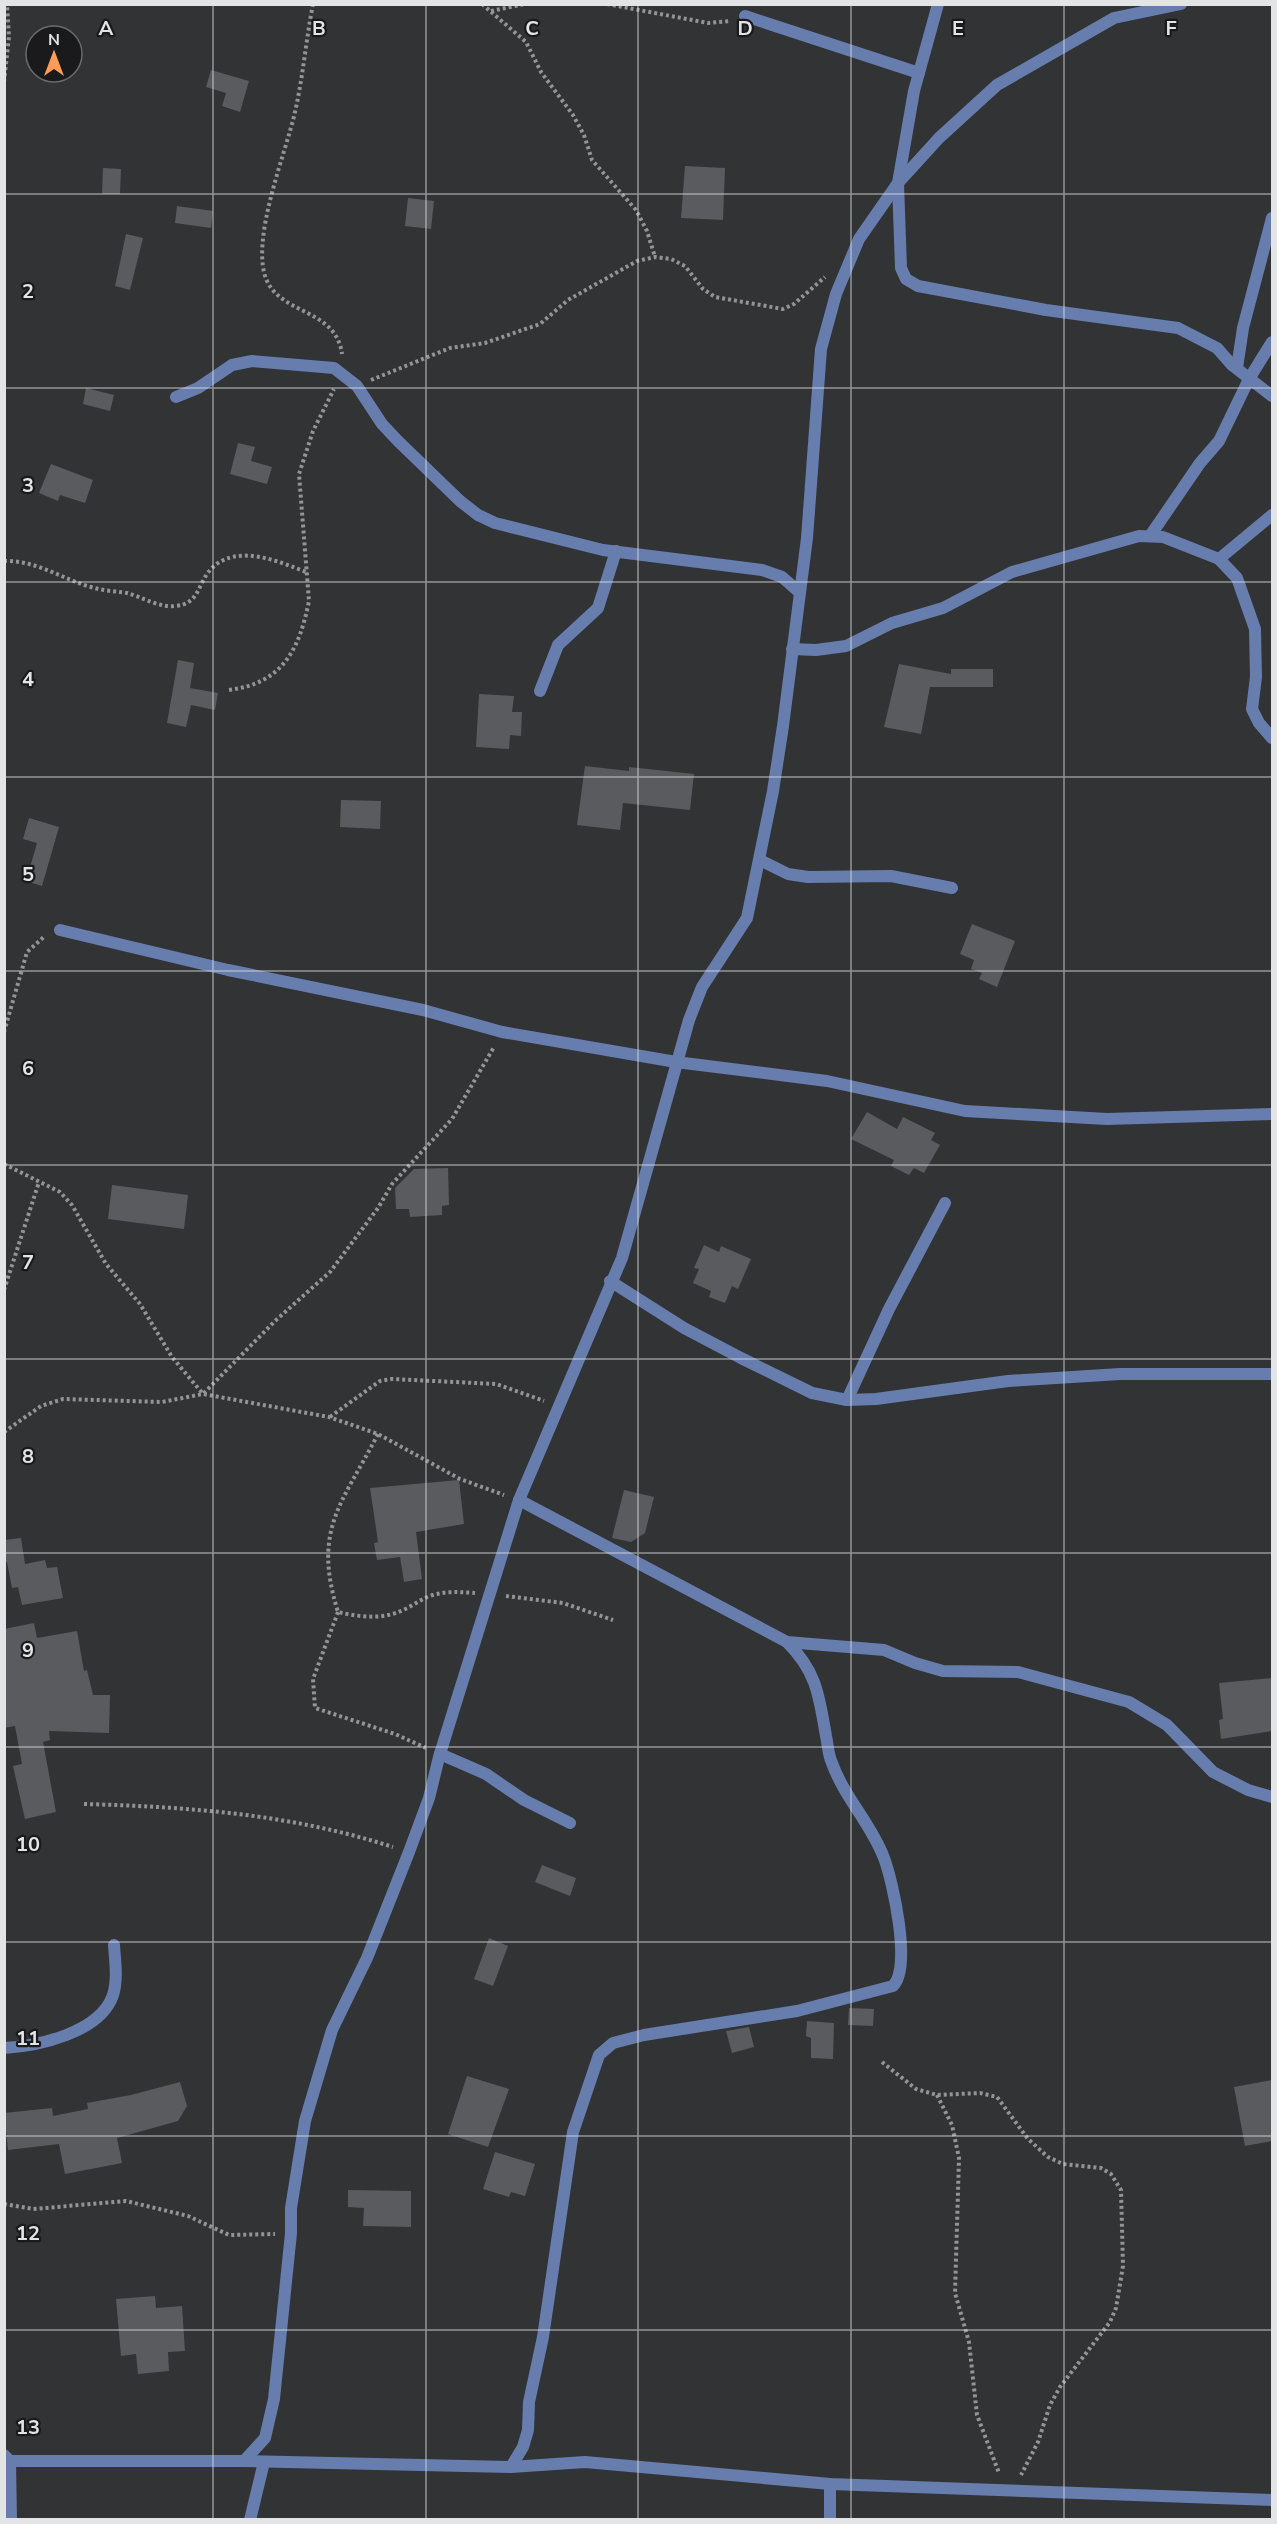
<svg xmlns="http://www.w3.org/2000/svg" width="1277" height="2524" font-family="'Nunito Sans',sans-serif">
<style>
.building{fill:#595b5e}
.lines{fill:none;stroke-linecap:round;stroke-linejoin:round}
.path{stroke:#929496;stroke-width:4;stroke-dasharray:3 3;stroke-linecap:butt}
.lane{stroke:#677dad;stroke-width:12}
.street{stroke:#677dad;stroke-width:12}
.grid{fill:none;stroke:#e3e4e6;stroke-width:1.5;stroke-opacity:0.55}
.grid-label{font-size:20px;text-anchor:middle;font-weight:bold;fill:#e3e4e6;stroke:#1a1a1c;stroke-width:4.5;stroke-linejoin:round;paint-order:stroke}
</style>
<rect width="100%" height="100%" fill="#313335"/>
<g class="building">
<path d="M211,70L249,81L240,112L222,106L226,93L206,87Z"/>
<path d="M685,166L725,168L723,220L681,218Z"/>
<path d="M103,168L121,169L120,194H102Z"/>
<path d="M408,198L434,201L431,229L405,226Z"/>
<path d="M177,206L213,211L211,228L175,223Z"/>
<path d="M126,234L143,238L130,290L115,286Z"/>
<path d="M86,388L114,395L110,411L83,404Z"/>
<path d="M238,443L255,447L251,461L272,467L267,484L230,474Z"/>
<path d="M51,464L93,480L85,503L60,495L58,501L39,493Z"/>
<path d="M178,660L194,663L190,688L218,693L215,710L191,705L186,727L167,723Z"/>
<path d="M899,664L951,674V669H993V687H930L921,734L884,727Z"/>
<path d="M479,694L514,696L512,712H522L521,736L510,735L509,749L476,747Z"/>
<path d="M585,766L629,771V767L694,774L690,810L623,803L620,830L577,825Z"/>
<path d="M341,800L381,801L380,829L340,827Z"/>
<path d="M29,818L59,827L42,886L26,881L37,843L23,839Z"/>
<path d="M972,924L1015,941L997,987L979,979L982,973L971,969L974,960L960,954Z"/>
<path d="M867,1112L897,1129L903,1117L935,1133L931,1140L940,1145L924,1173L914,1168L909,1175L891,1166L894,1160L851,1139Z"/>
<path d="M448,1168L449,1205L442,1206V1215L410,1217L409,1209H396L395,1188L414,1169Z"/>
<path d="M112,1185L188,1195L184,1229L108,1219Z"/>
<path d="M704,1245L719,1252L721,1246L751,1259L738,1289L732,1286L725,1303L709,1297L711,1291L693,1283L699,1269L694,1268Z"/>
<path d="M459,1480L464,1524L416,1532L422,1579L404,1582L400,1557L377,1560L374,1543L378,1542L370,1488Z"/>
<path d="M624,1490L654,1497L645,1533L631,1542L612,1538Z"/>
<path d="M21,1538L25,1564L45,1560L47,1568L57,1567L63,1598L22,1605L18,1587L12,1588L7,1562H4V1540Z"/>
<path d="M34,1623L37,1638L77,1631L84,1671L87,1670L93,1695H110L109,1733L49,1731L50,1740L43,1742L56,1812L25,1819L13,1766L22,1764L15,1726L4,1728V1629Z"/>
<path d="M1272,1678V1731L1221,1739L1219,1720L1223,1719L1219,1683Z"/>
<path d="M542,1865L576,1878L570,1896L535,1882Z"/>
<path d="M489,1938L508,1946L493,1986L474,1979Z"/>
<path d="M849,2008L874,2009L873,2026L848,2025Z"/>
<path d="M807,2021L834,2023L833,2059L811,2058V2038L806,2036Z"/>
<path d="M749,2027L754,2047L732,2053L726,2031Z"/>
<path d="M467,2076L509,2089L488,2147L448,2134Z"/>
<path d="M1272,2080V2141L1245,2146L1234,2087Z"/>
<path d="M180,2082L187,2106L178,2121L117,2138L122,2163L65,2174L59,2144L8,2150L4,2113L52,2108L53,2116L88,2109L87,2103L131,2095Z"/>
<path d="M495,2152L535,2164L525,2196L511,2192L509,2197L483,2189Z"/>
<path d="M348,2190L411,2191V2227L363,2226L364,2208L348,2207Z"/>
<path d="M155,2296L156,2308L182,2306L185,2351L168,2352L169,2371L138,2374L136,2354L121,2356L116,2299Z"/>
</g>
<g class="lines">
<g class="path">
<path d="M313,4C306,40 303,77 295,112C286,153 249,242 267,281C283,315 336,309 342,354"/>
<path d="M482,4L526,42L541,72L573,115L584,135L592,160L636,210L647,231L655,257"/>
<path d="M607,4L708,23L730,21"/>
<path d="M491,11L525,4"/>
<path d="M4,82L9,37L7,4"/>
<path d="M371,380L450,348L485,343L540,324L568,300L637,261L655,257L671,259L685,266L703,289L715,297L783,309L794,304L825,277"/>
<path d="M4,561C36,560 62,579 91,587C103,591 115,591 127,593C142,597 160,608 175,606C200,604 197,584 211,569C236,543 278,561 306,572"/>
<path d="M229,690C283,683 299,650 309,601L299,474L313,431L334,389"/>
<path d="M4,1032L27,952L45,936"/>
<path d="M4,1164L60,1192L72,1205L106,1264L140,1304L172,1357L203,1394L275,1321L330,1272L378,1208L392,1184L452,1119L494,1047"/>
<path d="M4,1290L39,1182"/>
<path d="M330,1417L380,1381L392,1379L496,1384L544,1401"/>
<path d="M4,1432L41,1406L63,1399L162,1402L203,1394L329,1417L378,1434L460,1479L504,1495"/>
<path d="M378,1434C342,1504 312,1529 338,1612C359,1617 383,1620 403,1610C413,1606 422,1598 433,1595C447,1591 460,1592 475,1593"/>
<path d="M506,1596L563,1603L613,1620"/>
<path d="M338,1612L313,1679L315,1708L395,1734L426,1748"/>
<path d="M84,1804C191,1807 290,1814 393,1847"/>
<path d="M882,2062L916,2089L937,2095L980,2093L997,2097L1028,2139L1048,2157L1063,2164L1101,2168L1111,2174L1121,2190L1123,2266L1116,2308L1110,2322L1060,2387L1050,2405L1038,2442L1021,2475"/>
<path d="M937,2095L952,2125L959,2158L955,2293L969,2342L977,2415L999,2473"/>
<path d="M4,2204L33,2209L126,2201L188,2216L229,2235L275,2234"/>
</g>
<g class="lane">
<path d="M10,2461L11,2520"/>
<path d="M250,2520L264,2462"/>
</g>
<g class="street">
<path d="M1181,4L1114,18L997,85L939,138L898,183L901,268L906,279L918,286L1046,310L1178,328L1217,348L1232,365L1272,396"/>
<path d="M745,16L919,73"/>
<path d="M1237,368L1243,328L1272,218"/>
<path d="M176,397L198,388L232,365L252,361L334,368L357,386L382,424L398,441L460,501L478,515L495,523L603,550L762,570L782,577L798,591"/>
<path d="M1150,536L1200,463L1219,441L1249,379L1272,342"/>
<path d="M1219,559L1272,515"/>
<path d="M792,649L816,650L846,646L892,623L943,608L1012,572L1139,536L1163,537L1219,559L1237,578L1255,629L1256,677L1252,709L1259,723L1272,738"/>
<path d="M540,691L558,645L598,608L616,551"/>
<path d="M760,860L788,874L808,877L891,876L952,888"/>
<path d="M60,930L228,970L423,1010L502,1032L676,1062L827,1081L965,1111L1107,1119L1272,1114"/>
<path d="M610,1281L684,1328L741,1358L812,1393L847,1400L876,1399L1008,1381L1120,1374H1272"/>
<path d="M847,1400L889,1309L945,1203"/>
<path d="M519,1500L787,1642L884,1650L915,1663L943,1671L1018,1672L1129,1702L1167,1725L1213,1772L1248,1790L1272,1797"/>
<path d="M440,1754L486,1774L524,1800L570,1823"/>
<path d="M4,2048C38,2046 100,2033 113,1995C118,1979 115,1961 114,1945"/>
<path d="M4,2455L10,2461H244L511,2467L585,2462L830,2484L1272,2500"/>
<path d="M244,2461L265,2438L274,2399L291,2233V2208L305,2121L332,2030L367,1958L409,1852L429,1798L439,1757L519,1500L622,1258L689,1020L702,987L747,918L773,791L783,726L807,538L821,349L836,294L859,239L898,183L914,91L938,4"/>
<path d="M511,2467L523,2447L528,2430L529,2402L543,2337L573,2132L599,2055L613,2043L644,2035L797,2011L893,1986C912,1968 893,1882 884,1858C872,1825 844,1797 832,1763C828,1755 828,1745 826,1736C819,1696 817,1672 787,1642"/>
<path d="M830,2520V2484"/>
</g>
</g>
<path class="grid" d="M213,4V2520M426,4V2520M638,4V2520M851,4V2520M1064,4V2520M4,194H1272M4,388H1272M4,582H1272M4,777H1272M4,971H1272M4,1165H1272M4,1359H1272M4,1553H1272M4,1747H1272M4,1942H1272M4,2136H1272M4,2330H1272"/>
<g class="grid-label">
<text x="106" y="35">A</text>
<text x="319" y="35">B</text>
<text x="532" y="35">C</text>
<text x="745" y="35">D</text>
<text x="958" y="35">E</text>
<text x="1171" y="35">F</text>
<text x="28" y="298">2</text>
<text x="28" y="492">3</text>
<text x="28" y="686">4</text>
<text x="28" y="881">5</text>
<text x="28" y="1075">6</text>
<text x="28" y="1269">7</text>
<text x="28" y="1463">8</text>
<text x="28" y="1657">9</text>
<text x="28" y="1851">10</text>
<text x="28" y="2045">11</text>
<text x="28" y="2240">12</text>
<text x="28" y="2434">13</text>
</g>
<rect width="1277" height="2524" fill="none" stroke="#e3e4e6" stroke-width="12"/>
<g transform="translate(54 54)"><circle r="28" fill="#1a1a1c" stroke="#6a6b6d" stroke-width="1.5"/>
<path d="M0-4.5L10 22L0 15L-10 22Z" fill="#fd9d55"/>
<text y="-9" font-size="16" font-weight="bold" text-anchor="middle" fill="#e3e4e6">N</text>
</g>
</svg>
